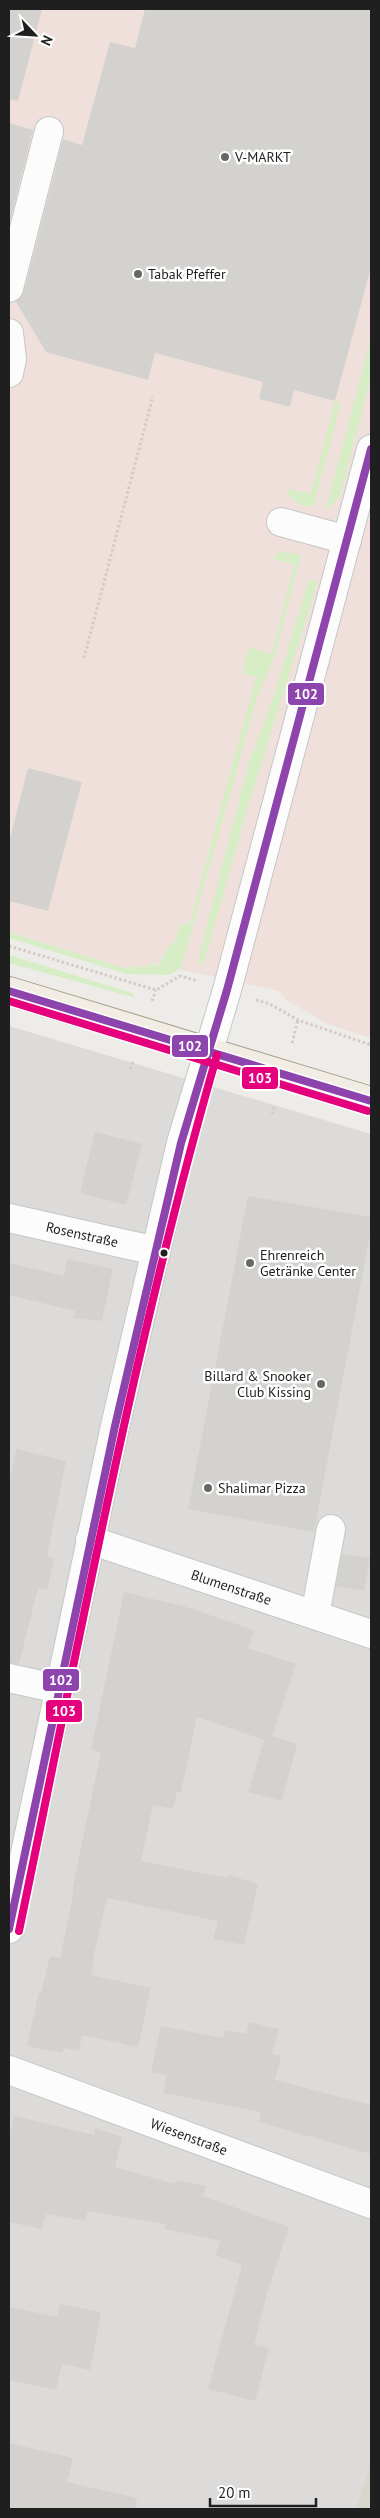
<svg xmlns="http://www.w3.org/2000/svg" width="380" height="2518" font-family="'PT Sans',sans-serif">
<style>
.residential{fill:#dcdbd9}
.commercial{fill:#f0e0dc}
.construction{fill:#d6d7c9}
.grass{fill:#d7edc5}
.building{fill:#d4d2cf}
.lines{fill:none;stroke-linecap:round;stroke-linejoin:round}
.minor-casing{stroke:#c6c6c4;stroke-width:30}
.major-casing{stroke:#a49c84;stroke-width:30}
.path{stroke:#d7cac6;stroke-width:3;stroke-dasharray:2.5 2.5;stroke-linecap:butt}
.minor{stroke:#fcfcfc;stroke-width:28}
.major{stroke:#f1ede5;stroke-width:28}
.bus-1-casing{stroke:#fff;stroke-width:11}
.bus-2-casing{stroke:#fff;stroke-width:11}
.bus-1{stroke:#8e44ad;stroke-width:8}
.bus-2{stroke:#e5007d;stroke-width:8}
.poi-dot{fill:#676765;stroke:#fff;stroke-width:2}
.bus-dot{fill:#1f1f1f;stroke:#fff;stroke-width:2}
.labels{text-anchor:middle;dominant-baseline:central;stroke-width:5;stroke-linejoin:round;paint-order:stroke}
.poi-label{font-size:14px;fill:#1f1f1f;stroke:#fff;text-anchor:start}
.street-label{font-size:14px;fill:#1f1f1f;stroke:#fff}
.line-badge{stroke:#fff;stroke-width:2}
.badge-label{font-size:14px;text-anchor:middle;font-weight:bold;fill:#fff}
</style>
<rect width="100%" height="100%" fill="#edece8"/>
<path class="residential" d="M9,1026L371,1134V2509H9Z"/>
<path class="commercial" d="M9,9H371V1038L327,1024L285,999L279,991L149,963L147,967L131,970L9,932Z"/>
<path class="construction" d="M371,2465V2509H356Z"/>
<g class="grass">
<path d="M371,337V377L340,496L331,507L326,509Z"/>
<path d="M335,401L341,403L313,507C302,505 295,504 288,494L289,489L311,494Z"/>
<path d="M283,552L301,555L275,655L257,698L181,968L169,975L127,974L9,938V932L131,970L132,966L147,967L149,963L158,966L170,943L173,945L181,923L189,925L256,677L242,673L249,647L272,654L294,564L272,559L277,553Z"/>
<path d="M309,579L318,581L247,810L203,966L198,960L250,759L274,696Z"/>
<path d="M9,955L132,993L136,998L9,963Z"/>
</g>
<g class="building">
<path d="M9,9H42L18,101L9,99Z"/>
<path d="M145,9H371V267L335,401L294,390L290,407L259,399L263,382L155,353L148,380L46,352L16,302L24,292L63,139L82,145L110,42L135,48Z"/>
<path d="M9,123L33,130L9,226Z"/>
<path d="M28,768L82,782L48,911L9,901V842Z"/>
<path d="M95,1132L142,1144L126,1205L80,1193Z"/>
<path d="M248,1196L371,1217V1229L314,1532L188,1509Z"/>
<path d="M67,1259L113,1269L102,1321L74,1318L75,1311L9,1295V1263L64,1276Z"/>
<path d="M16,1449L66,1461L47,1556L54,1558L47,1590L38,1588L19,1664L9,1663V1485Z"/>
<path d="M342,1554L370,1558L364,1591L336,1586Z"/>
<path d="M124,1592L183,1606L254,1630L248,1648L296,1664L272,1736L297,1744L282,1801L248,1792L264,1740L197,1717L181,1792H177L173,1809L153,1805L141,1861L228,1878L229,1875L258,1884L244,1945L213,1939L218,1921L107,1898L92,1964L94,1965L91,1975L151,1988L138,2047L82,2035L79,2051L64,2048L62,2053L27,2046L39,1992L41,1993L50,1956L60,1958L74,1891H72L101,1752L91,1750Z"/>
<path d="M249,2022L279,2029L272,2053L281,2056L275,2080L371,2105V2154L259,2122L261,2112L163,2093L167,2075L151,2072L161,2026L223,2038L225,2030L246,2034Z"/>
<path d="M14,2116L94,2135L95,2128L122,2137L115,2167L175,2184L176,2180L206,2186L203,2196L289,2227L267,2293L254,2345L269,2348L255,2401L208,2389L242,2265L215,2255L221,2241L164,2229L165,2224L88,2211L85,2221L46,2214L42,2229L9,2222V2140Z"/>
<path d="M60,2304L101,2312L90,2370L62,2364L56,2390L9,2380V2307L57,2317Z"/>
<path d="M9,2443L73,2458L67,2482L137,2498L135,2509H9Z"/>
</g>
<g class="lines">
<g class="minor-casing">
<g id="minor">
<path d="M9,288L49,131"/>
<path d="M9,333L12,359L9,373"/>
<path d="M281,522L347,540"/>
<path id="s1" d="M9,1218L156,1251"/>
<path id="s2" d="M90,1540L371,1634"/>
<path d="M315,1615L331,1529"/>
<path d="M9,1678L59,1689"/>
<path d="M9,1929L115,1426L181,1143L227,990L371,449"/>
<path id="s3" d="M9,2070L371,2204"/>
</g>
</g>
<g class="major-casing">
<path id="major" d="M9,991L371,1101"/>
</g>
<g class="path">
<path d="M84,658L153,396"/>
<path d="M9,946L156,990L180,976L198,981"/>
<path d="M256,1000L270,1004L298,1020L371,1045"/>
<path d="M152,1001L156,990"/>
<path d="M292,1043L298,1020"/>
<path d="M130,1069L133,1062"/>
<path d="M272,1114L275,1105"/>
</g>
<use href="#minor" class="minor"/>
<use href="#major" class="major"/>
<g class="bus-1-casing">
<g id="bus-1">
<path d="M9,991L371,1101"/>
<path d="M9,1929L115,1426L181,1143L227,990L371,449"/>
</g>
</g>
<g class="bus-2-casing">
<g id="bus-2">
<path d="M9,1001L368,1111"/>
<path d="M19,1931C80,1638 134,1342 217,1055"/>
</g>
</g>
<use href="#bus-1" class="bus-1"/>
<use href="#bus-2" class="bus-2"/>
</g>
<g class="poi-dot">
<circle cx="225" cy="157" r="5"/>
<circle cx="138" cy="274" r="5"/>
<circle cx="250" cy="1263" r="5"/>
<circle cx="321" cy="1384" r="5"/>
<circle cx="208" cy="1488" r="5"/>
</g>
<circle class="bus-dot" cx="164" cy="1253" r="4.5"/>
<g class="labels">
<g class="poi-label">
<text x="235" y="157">V-MARKT</text>
<text x="148" y="274">Tabak Pfeffer</text>
<text x="260" y="1255">Ehrenreich<tspan x="260" dy="16">Getränke Center</tspan></text>
<text x="311" y="1376" text-anchor="end">Billard &amp; Snooker<tspan x="311" dy="16">Club Kissing</tspan></text>
<text x="218" y="1488">Shalimar Pizza</text>
</g>
<g class="street-label">
<text stroke="none"><textPath href="#s1" startOffset="75">Rosenstraße</textPath></text>
<text stroke="none"><textPath href="#s2" startOffset="149">Blumenstraße</textPath></text>
<text stroke="none"><textPath href="#s3" startOffset="192">Wiesenstraße</textPath></text>
</g>
</g>
<g class="line-badge">
<rect x="287" y="682" width="38" height="24" rx="5" fill="#8e44ad"/>
<rect x="171" y="1034" width="38" height="24" rx="5" fill="#8e44ad"/>
<rect x="241" y="1066" width="38" height="24" rx="5" fill="#e5007d"/>
<rect x="42" y="1668" width="38" height="24" rx="5" fill="#8e44ad"/>
<rect x="45" y="1699" width="38" height="24" rx="5" fill="#e5007d"/>
</g>
<g class="badge-label">
<text x="306" y="699">102</text>
<text x="190" y="1051">102</text>
<text x="260" y="1083">103</text>
<text x="61" y="1685">102</text>
<text x="64" y="1716">103</text>
</g>
<rect width="380" height="2518" fill="none" stroke="#1f1f1f" stroke-width="20"/>
<g transform="translate(35 35) rotate(115)" stroke="#ffffff" stroke-width="4" paint-order="stroke">
<path d="M0-4L9 19L0 12L-9 19Z" fill="#1f1f1f"/>
<text y="-8" font-size="14" font-weight="bold" text-anchor="middle" fill="#1f1f1f">N</text>
</g>
<path d="M210 2498v8h106v-8" fill="none" stroke="#1f1f1f" stroke-width="2.5"/>
<text x="218" y="2498" font-size="15" fill="#1f1f1f" stroke="#ffffff" stroke-width="4" paint-order="stroke">20 m</text>
</svg>
